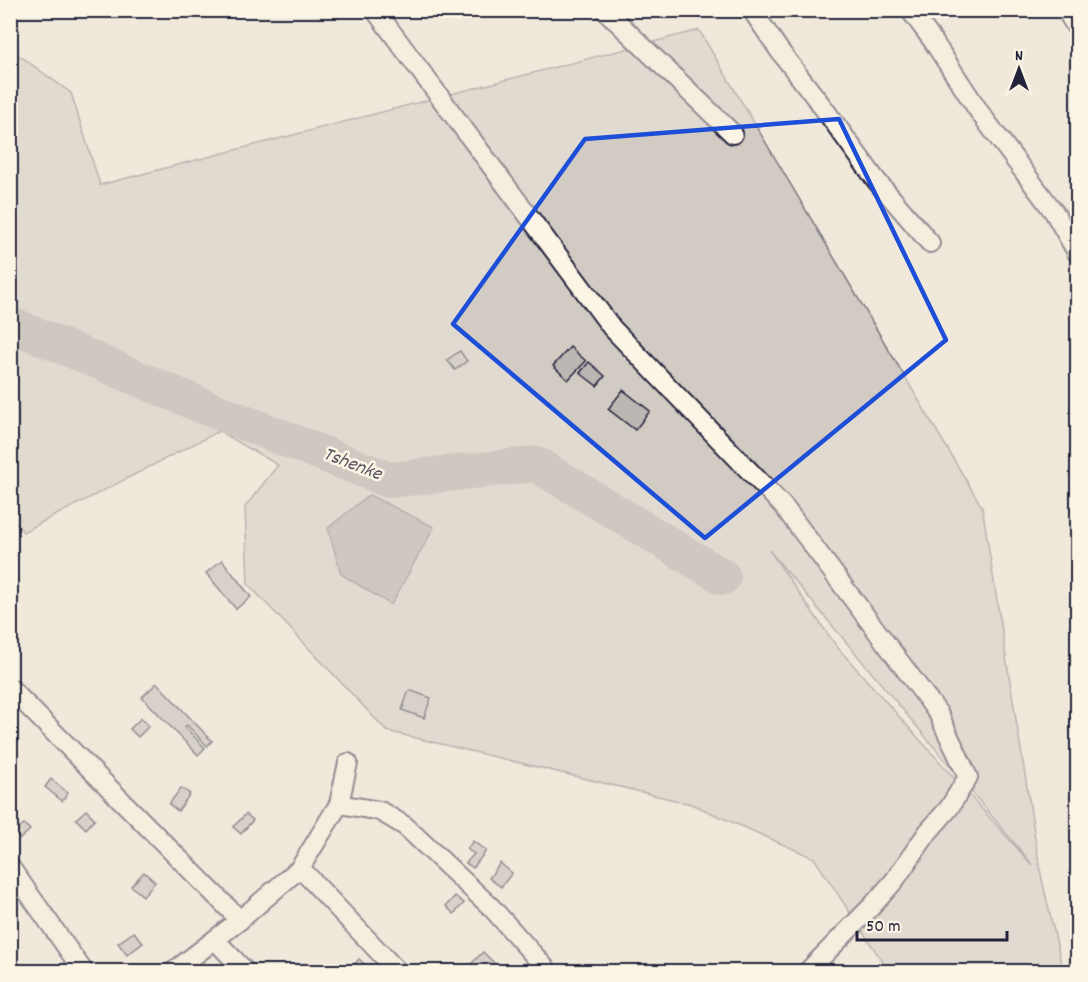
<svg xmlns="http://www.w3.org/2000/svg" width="1088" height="982" font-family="Dekko,sans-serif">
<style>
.green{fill:#d1cbc3;stroke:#7a767f;stroke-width:1.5;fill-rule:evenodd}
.water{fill:#a6a2a2;stroke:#716f79;stroke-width:1.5}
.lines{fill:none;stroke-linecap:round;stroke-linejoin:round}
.river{stroke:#a6a2a2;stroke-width:36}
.building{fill:#bcb7b3;stroke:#22223b;stroke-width:1.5}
.street-casing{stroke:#22223b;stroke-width:22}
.street{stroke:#fcf5e5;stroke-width:18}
.marked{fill:none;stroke:#1d4ed8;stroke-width:4.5;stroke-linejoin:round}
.labels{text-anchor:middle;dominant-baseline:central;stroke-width:5;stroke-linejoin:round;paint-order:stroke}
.water-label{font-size:20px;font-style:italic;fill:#575564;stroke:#fcf5e5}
</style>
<rect width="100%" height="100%" fill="#efe8db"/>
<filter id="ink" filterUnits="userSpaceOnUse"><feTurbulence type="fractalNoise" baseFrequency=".0167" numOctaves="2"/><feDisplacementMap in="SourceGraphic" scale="12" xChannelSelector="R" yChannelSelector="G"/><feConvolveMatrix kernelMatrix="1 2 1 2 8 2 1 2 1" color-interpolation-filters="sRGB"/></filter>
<g filter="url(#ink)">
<path class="green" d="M699,30L982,507L1041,875L1063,971H885L884,964L814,858L691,804L387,731L248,584L245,507L278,465L219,431L23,532L10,514V49L71,93L100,185ZM769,550L1032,864V865L837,647Z"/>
<path class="water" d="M369,495L434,527L391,605L341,574L328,528Z"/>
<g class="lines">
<path class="river" d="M10,324L205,407L389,480L536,464L723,577"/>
</g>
<g class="building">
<path d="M570,347L586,361L568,380L553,366Z"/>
<path d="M460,351L467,361L455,370L447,360Z"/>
<path d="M589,362L605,376L597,386L580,373Z"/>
<path d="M623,390L650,411L635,430L608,409Z"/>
<path d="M222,560L251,597L236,609L206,573Z"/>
<path d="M157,683L212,741L207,746L187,725L185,727L205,748L198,755L142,697Z"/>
<path d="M409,690L431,698L424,718L402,710Z"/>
<path d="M141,718L149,726L138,737L130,729Z"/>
<path d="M51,779L68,793L62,801L45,787Z"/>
<path d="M181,788L190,794L178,811L169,804Z"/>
<path d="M86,810L95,819L86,829L76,819Z"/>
<path d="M246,814L253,820L241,834L233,827Z"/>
<path d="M24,824L30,830L20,839L14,833Z"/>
<path d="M473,841L486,851L473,868L466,863L474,854L467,849Z"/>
<path d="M500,863L512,873L501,887L489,878Z"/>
<path d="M144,872L155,882L143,896L131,886Z"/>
<path d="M455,896L464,903L454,914L446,906Z"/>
<path d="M134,932L143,943L127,955L118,943Z"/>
<path d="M483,952L494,963L485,972H474L469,966Z"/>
<path d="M359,959L372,971L347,972Z"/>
</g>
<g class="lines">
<g class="street-casing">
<g id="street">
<path d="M375,10L612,328L784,507L938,713L968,777L949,808L928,832L894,881L872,906L807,972"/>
<path d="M605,10L733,134"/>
<path d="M752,10L779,50L825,110L876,180L930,243"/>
<path d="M910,10L933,41L980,113L1054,212L1078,254"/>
<path d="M1066,10L1078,30"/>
<path d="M10,688L240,920"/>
<path d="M339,804L380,811L405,826L491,907L549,972"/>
<path d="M10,867L84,972"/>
<path d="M300,868L398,972"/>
<path d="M215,940L246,972"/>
<path d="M173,972L240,920L300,868L339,804L348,763"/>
</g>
</g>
<use href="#street" class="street"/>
</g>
</g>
<path d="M0 0H1088V982H0ZM839,119L946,340L705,538L453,324L585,139Z" fill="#efe8db" fill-opacity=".55" fill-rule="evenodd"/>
<path class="marked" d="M839,119L946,340L705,538L453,324L585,139Z"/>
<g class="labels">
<g class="water-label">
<text transform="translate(352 465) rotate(21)">Tshenke</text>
</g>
</g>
<rect width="1088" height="982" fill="none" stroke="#fcf5e5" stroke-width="36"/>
<rect x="18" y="18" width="1052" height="946" fill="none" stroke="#22223b" stroke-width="2" filter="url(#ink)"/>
<g transform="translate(1019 69)" stroke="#fcf5e5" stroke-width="4.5" paint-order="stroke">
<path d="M0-4.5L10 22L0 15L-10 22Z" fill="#22223b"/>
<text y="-9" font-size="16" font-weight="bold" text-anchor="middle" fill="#22223b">N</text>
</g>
<path d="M857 931v9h150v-9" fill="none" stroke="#22223b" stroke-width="3"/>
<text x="866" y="931" font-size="18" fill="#22223b" stroke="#fcf5e5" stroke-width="4.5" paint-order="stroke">50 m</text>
</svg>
